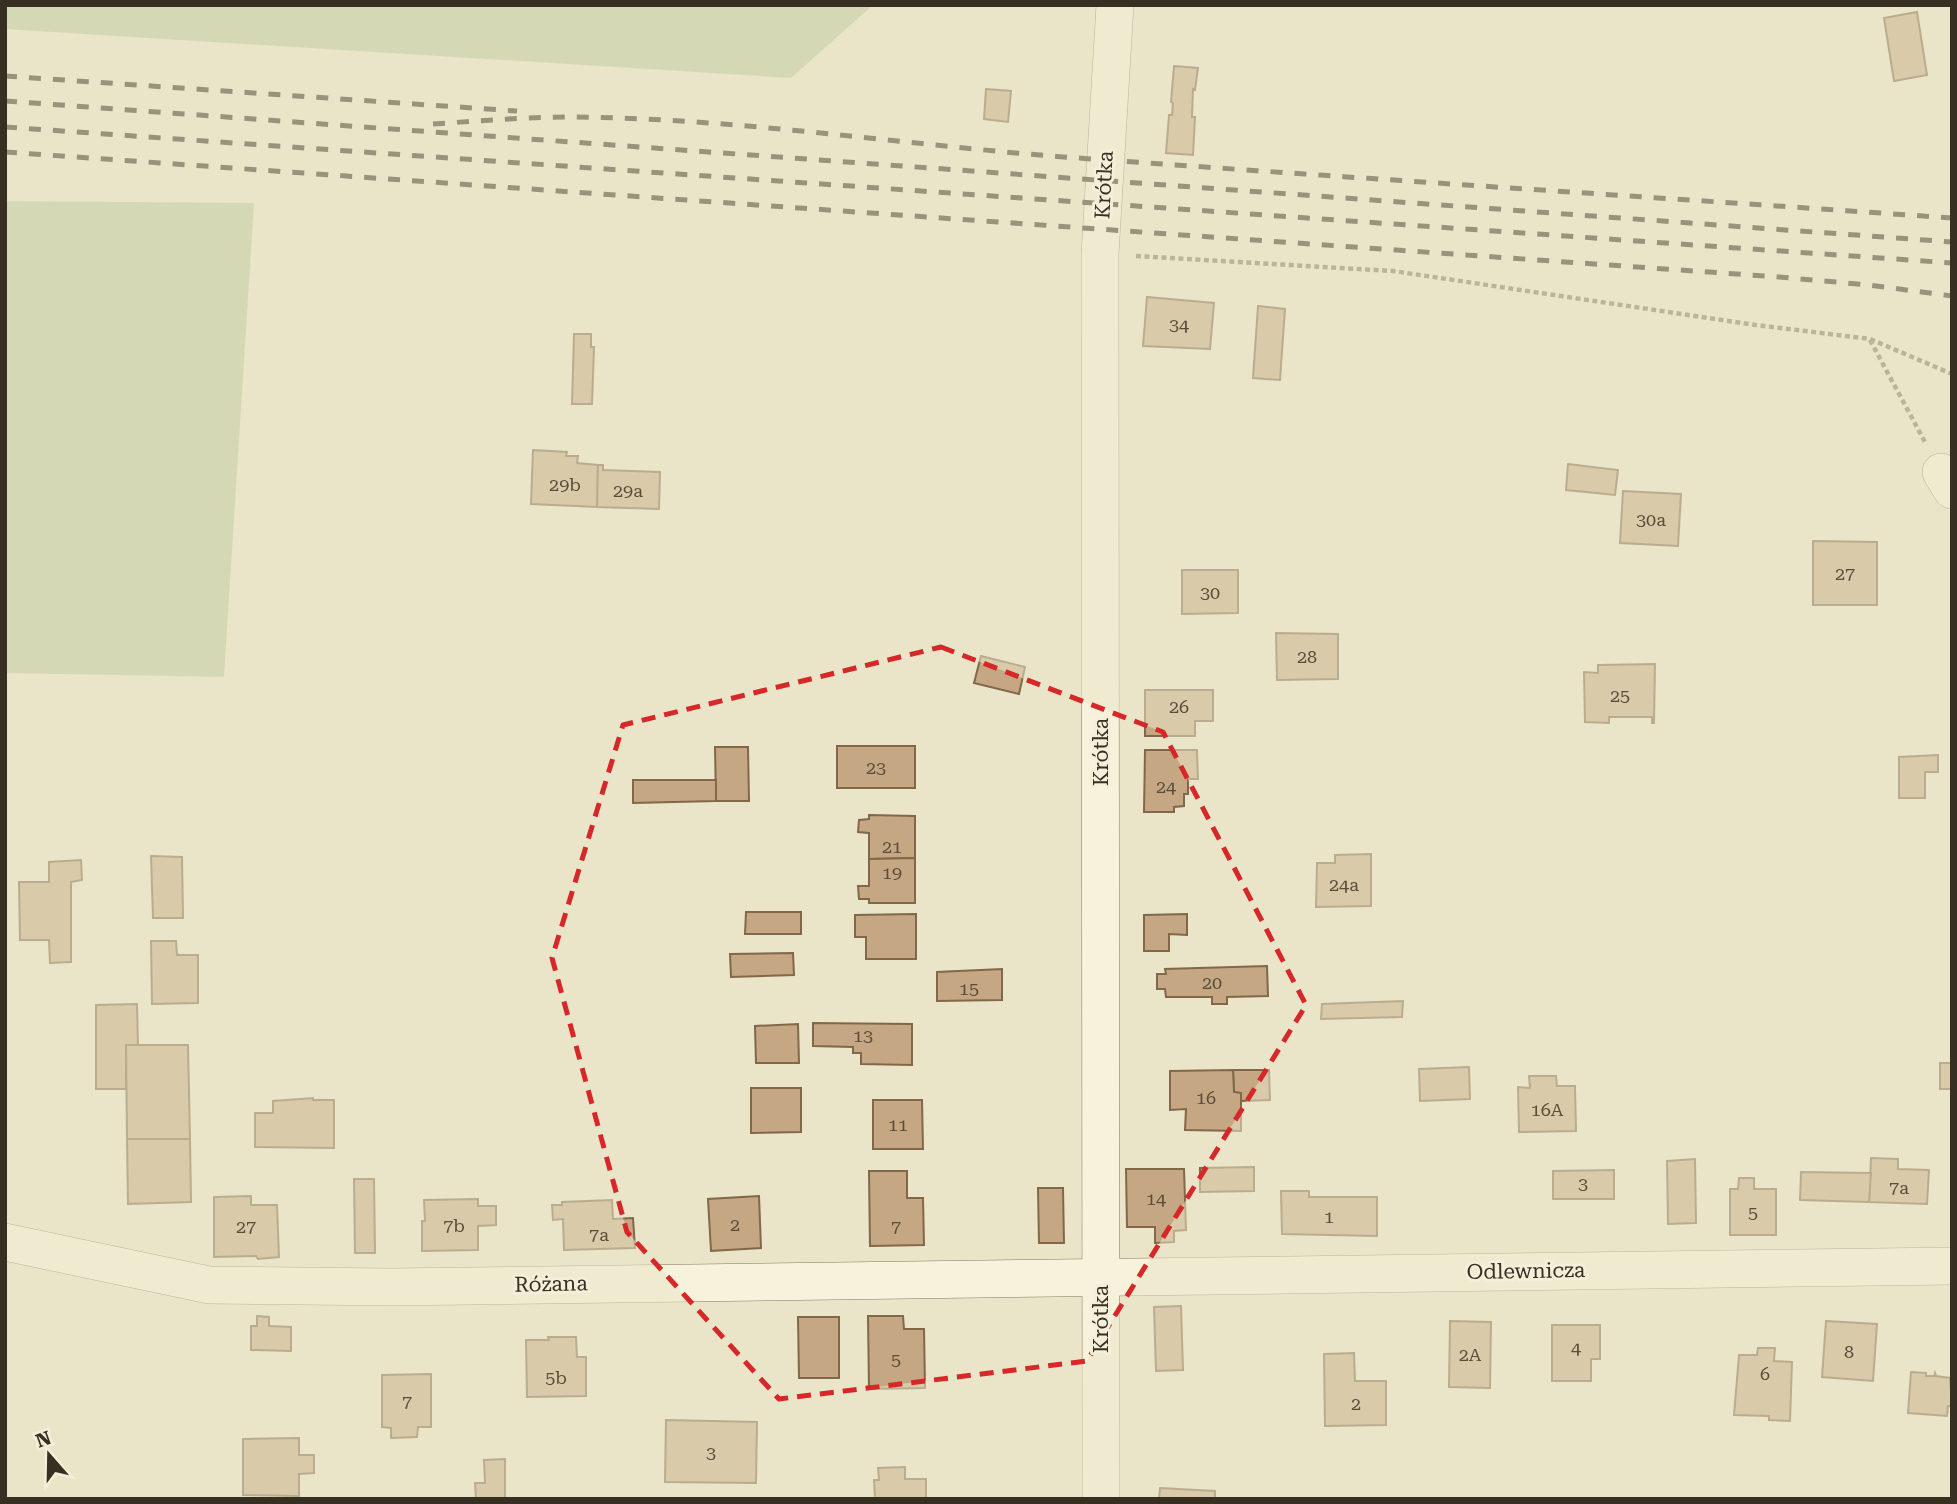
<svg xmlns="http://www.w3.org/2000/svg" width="1957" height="1504" font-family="'Roboto Serif',serif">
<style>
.green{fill:#bdc89e}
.building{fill:#c5a883;stroke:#826748;stroke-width:2}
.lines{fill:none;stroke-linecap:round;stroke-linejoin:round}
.street-casing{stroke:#857960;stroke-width:38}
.path{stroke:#857960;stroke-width:4.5;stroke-dasharray:5 3.5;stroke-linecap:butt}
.street{stroke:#f6f2dc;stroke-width:37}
.rail{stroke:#372f22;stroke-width:5;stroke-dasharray:12 12;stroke-linecap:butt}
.marked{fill:none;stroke:#d62828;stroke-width:5;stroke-dasharray:14 9;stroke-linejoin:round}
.labels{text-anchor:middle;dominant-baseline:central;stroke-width:6;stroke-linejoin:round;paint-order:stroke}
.number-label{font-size:18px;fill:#5a4d3a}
.street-label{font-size:21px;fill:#372f22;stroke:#f3efd8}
</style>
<rect width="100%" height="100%" fill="#eae5c9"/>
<g class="green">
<path d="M5,5H873L791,78L5,29Z"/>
<path d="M5,201L254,203L224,677L5,673Z"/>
</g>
<g class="building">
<path d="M1917,12L1927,75L1894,81L1884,18Z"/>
<path d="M1174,66L1198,68L1195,90L1193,89L1192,117H1195L1193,155L1166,153L1169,115H1172L1173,103L1171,102Z"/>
<path d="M986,89L1011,91L1008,122L984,119Z"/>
<path d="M1147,297L1214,303L1210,349L1143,346Z"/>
<path d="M1258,306L1285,309L1280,380L1253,378Z"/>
<path d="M574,334H591V347H594L592,404H572Z"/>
<path d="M533,450L567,452L566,456H578L577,463L598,465L597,507L531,504Z"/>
<path d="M1568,464L1618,470L1615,495L1566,490Z"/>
<path d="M598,465H603V470L660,472L659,509L597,507Z"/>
<path d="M1623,491L1681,494L1678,546L1620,543Z"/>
<path d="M1813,541L1877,542V605H1813Z"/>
<path d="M1182,570H1238V613L1182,614Z"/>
<path d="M1276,633L1338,634V679L1277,680Z"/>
<path d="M981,656L1025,667L1019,694L974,683Z"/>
<path d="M1655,664L1654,723H1652V717H1609V723L1585,722L1584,672L1598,673V665Z"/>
<path d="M1145,690H1213V721H1195V736H1145Z"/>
<rect x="837" y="746" width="78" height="42"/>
<path d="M715,747H748L749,801H716Z"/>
<path d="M1145,750H1197L1198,779H1188V794H1184V806L1174,807V812H1144Z"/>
<path d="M1938,755V772H1925V798H1899V757Z"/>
<path d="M633,780H716V801L633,803Z"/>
<path d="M869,815L915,816V858L869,859V833L858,832L859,820L869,819Z"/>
<path d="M1371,854V906L1316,907L1317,863H1335V855Z"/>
<path d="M151,856L182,857L183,918H153Z"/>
<path d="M915,858V903H869V899H859L858,886H869V859Z"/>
<path d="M81,860L82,880L71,882V962L50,963L49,940H20L19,882H49V862Z"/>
<path d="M746,912H801V934H745Z"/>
<path d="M916,914V959H866V937H855V915Z"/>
<path d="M1187,914V935L1169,934V951H1144V915Z"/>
<path d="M151,941H176L177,955H198V1003L152,1004Z"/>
<path d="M793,953L794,975L731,977L730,954Z"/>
<path d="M1267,966L1268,996L1227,997V1004H1212V997H1166L1165,989H1157V974H1166L1165,969Z"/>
<path d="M1002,969V1000L937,1001V972Z"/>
<path d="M1403,1001L1402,1017L1321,1019L1322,1004Z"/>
<path d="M137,1004L138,1045H126V1089H96V1005Z"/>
<path d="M813,1023L912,1024V1065L861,1064V1053H853V1047L813,1046Z"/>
<path d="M798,1024L799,1063H756L755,1026Z"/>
<path d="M126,1045H188L190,1139H127Z"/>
<rect x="1940" y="1063" width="12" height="26"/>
<path d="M1469,1067L1470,1099L1420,1101L1419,1069Z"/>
<path d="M1233,1070H1269L1270,1100L1241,1101V1093L1234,1092Z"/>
<path d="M1233,1070L1234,1092L1241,1093V1131L1185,1130L1186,1109L1170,1110V1071Z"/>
<path d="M1529,1076H1556L1557,1086H1575L1576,1131L1519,1132L1518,1087L1530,1088Z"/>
<path d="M751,1088H801V1132L751,1133Z"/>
<path d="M313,1098V1100H334V1148L255,1147V1113H273V1101Z"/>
<path d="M873,1100H922L923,1149H873Z"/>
<path d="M127,1139H190L191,1202L128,1204Z"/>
<path d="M1871,1158L1898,1159V1169L1929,1170L1927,1204L1869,1202Z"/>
<path d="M1695,1159L1696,1223L1668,1224L1667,1161Z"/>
<path d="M1254,1167V1191L1200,1192V1168Z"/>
<path d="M1126,1169H1184L1186,1230L1174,1231V1242L1155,1243V1227H1127Z"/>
<path d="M1614,1170V1199H1553V1171Z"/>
<path d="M869,1171H907V1198H923L924,1245L870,1246Z"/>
<path d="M1801,1172L1871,1173L1869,1202L1800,1200Z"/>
<path d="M1739,1178H1754V1189H1776V1235H1730V1189H1738Z"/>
<path d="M354,1179H374L375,1253H355Z"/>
<path d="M1038,1188H1063L1064,1243H1039Z"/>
<path d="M1281,1191H1309V1197H1377V1236L1282,1234Z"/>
<path d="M251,1196V1205H277L279,1257L258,1259L256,1256L214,1257V1197Z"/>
<path d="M759,1196L761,1248L711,1251L708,1199Z"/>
<path d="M478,1199V1206H496V1225L478,1226V1250L422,1251V1221H425L424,1200Z"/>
<path d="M612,1200L613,1219L633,1218L635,1248L564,1250L563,1219L553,1220L552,1205H562V1202Z"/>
<path d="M1181,1306L1183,1370L1156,1371L1154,1307Z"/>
<path d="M257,1316L269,1317V1326L291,1327V1351L251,1350V1326H257Z"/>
<path d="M868,1316H903L904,1329H924L925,1388L869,1389Z"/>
<path d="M798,1317H839V1378H799Z"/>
<path d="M1450,1321L1491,1322L1490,1388L1449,1387Z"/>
<path d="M1826,1321L1877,1324L1873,1381L1822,1377Z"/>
<path d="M1552,1325H1600V1359H1591V1381H1552Z"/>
<path d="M548,1337H576L577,1357H586V1396L527,1397L526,1340H549Z"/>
<path d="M1758,1348H1775L1774,1361L1792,1362L1790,1421L1769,1420V1416L1734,1415L1739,1355H1757Z"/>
<path d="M1354,1353L1355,1381H1386V1425L1325,1426L1324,1354Z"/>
<path d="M1911,1372L1926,1373V1376H1934L1935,1373L1936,1376L1950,1378L1952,1406H1948L1947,1416L1908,1413Z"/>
<path d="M431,1374V1427H418L417,1437L391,1438V1428L382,1427V1375Z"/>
<path d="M666,1420L757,1422L756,1483L665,1482Z"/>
<path d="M299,1438V1455H314V1473L299,1474V1496L243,1495V1439Z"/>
<path d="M505,1459V1499H476L475,1483H485L484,1460Z"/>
<path d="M905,1467V1479H926V1499H875L874,1480H879L878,1468Z"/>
<path d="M1160,1488L1215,1491V1499H1159Z"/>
</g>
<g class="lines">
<g class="street-casing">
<g id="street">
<path d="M1941,472L1952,490"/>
<path d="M5,1242L209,1285L392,1287L1952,1266"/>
<path d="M1101,1499L1100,254L1115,5"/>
</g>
</g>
<g class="path">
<path d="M1136,256L1393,271L1756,325L1870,339L1952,374"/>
<path d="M1870,340L1926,444"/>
</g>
<use href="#street" class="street"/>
<g class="rail">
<path d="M5,76L517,111"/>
<path d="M5,101L1952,242"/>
<path d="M433,124C479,121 525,117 571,117C731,118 891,143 1051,156C1351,178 1652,197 1952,218"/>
<path d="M5,127L1952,263"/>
<path d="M5,152L1779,277L1869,285L1952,296"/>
</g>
</g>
<path d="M0 0H1957V1504H0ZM941,647L1163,732L1306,1005L1087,1361L779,1399L627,1232L552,958L623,725Z" fill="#eae5c9" fill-opacity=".55" fill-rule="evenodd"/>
<path class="marked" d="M941,647L1163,732L1306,1005L1087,1361L779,1399L627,1232L552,958L623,725Z"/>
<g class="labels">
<g class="number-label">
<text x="1179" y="324">34</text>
<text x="565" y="484">29b</text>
<text x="628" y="490">29a</text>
<text x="1651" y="519">30a</text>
<text x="1845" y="573">27</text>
<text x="1210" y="592">30</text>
<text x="1307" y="656">28</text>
<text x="1620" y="695">25</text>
<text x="1179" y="706">26</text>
<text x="876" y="767">23</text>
<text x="1166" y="786">24</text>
<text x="892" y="846">21</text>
<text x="892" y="872">19</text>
<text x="1344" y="884">24a</text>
<text x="1212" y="982">20</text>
<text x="969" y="988">15</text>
<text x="863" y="1035">13</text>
<text x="1206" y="1097">16</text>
<text x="1547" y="1109">16A</text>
<text x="898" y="1124">11</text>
<text x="1583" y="1183">3</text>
<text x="1899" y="1187">7a</text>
<text x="1156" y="1198">14</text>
<text x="1753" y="1212">5</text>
<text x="1329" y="1216">1</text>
<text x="735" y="1224">2</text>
<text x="454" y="1225">7b</text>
<text x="246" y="1226">27</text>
<text x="896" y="1226">7</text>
<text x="599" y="1234">7a</text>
<text x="1576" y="1347">4</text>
<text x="1849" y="1351">8</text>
<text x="1470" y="1354">2A</text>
<text x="896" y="1359">5</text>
<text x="1765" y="1373">6</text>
<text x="556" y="1377">5b</text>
<text x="407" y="1401">7</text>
<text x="1356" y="1403">2</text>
<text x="711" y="1452">3</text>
</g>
<g class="street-label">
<text transform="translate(1104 185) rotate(-87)">Krótka</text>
<text transform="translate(1101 752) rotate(-90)">Krótka</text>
<text transform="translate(1526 1271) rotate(-1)">Odlewnicza</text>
<text transform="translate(551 1284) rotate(-1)">Różana</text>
<text transform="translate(1101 1319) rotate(-90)">Krótka</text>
</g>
</g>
<rect width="1957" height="1504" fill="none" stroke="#372f22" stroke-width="14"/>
<g transform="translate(49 1455) rotate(340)" stroke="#f3efd8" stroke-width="5" paint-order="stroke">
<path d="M0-5L12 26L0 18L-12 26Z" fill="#372f22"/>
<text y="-10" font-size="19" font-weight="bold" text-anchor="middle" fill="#372f22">N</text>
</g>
</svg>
